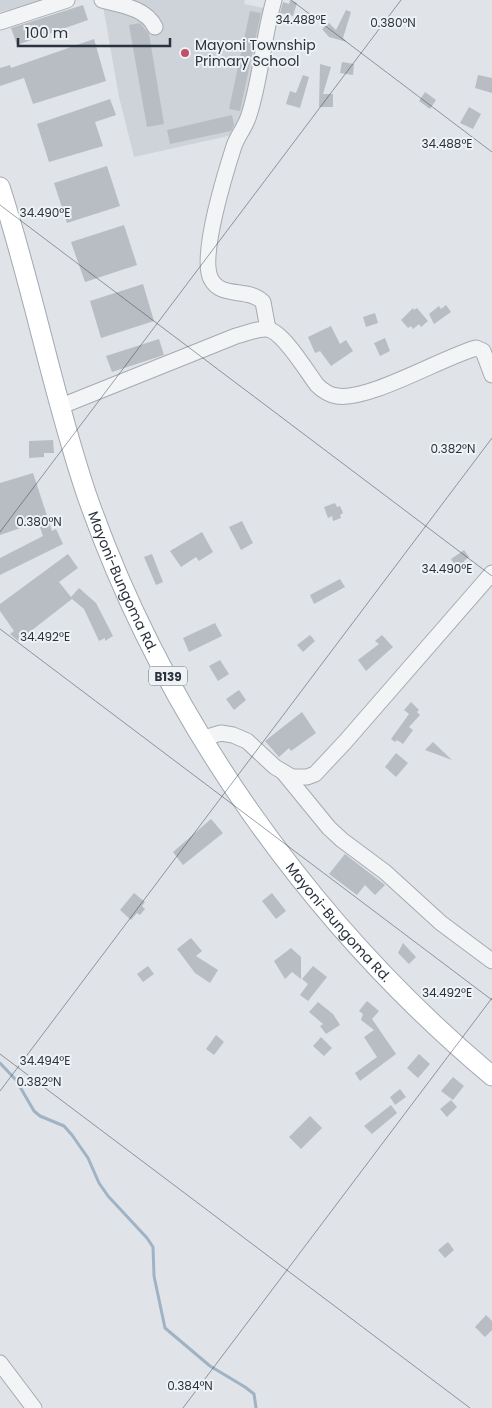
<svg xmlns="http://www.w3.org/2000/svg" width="492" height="1408" font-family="Poppins,sans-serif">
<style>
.built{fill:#ced3d9}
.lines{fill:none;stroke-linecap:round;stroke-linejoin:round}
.stream{stroke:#9eb3c5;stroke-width:3}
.building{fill:#b8bdc4}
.minor-casing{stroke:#a6aab2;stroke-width:17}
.major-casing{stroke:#a0a9b2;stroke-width:21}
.minor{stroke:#f2f4f6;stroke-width:15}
.major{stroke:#fff;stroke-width:19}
.ticks{fill:none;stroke:#2a323e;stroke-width:1;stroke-opacity:0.45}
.poi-dot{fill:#c25069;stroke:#eff2f5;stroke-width:2}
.labels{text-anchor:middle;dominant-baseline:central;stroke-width:4;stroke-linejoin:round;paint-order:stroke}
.shield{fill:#eff2f5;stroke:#656c75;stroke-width:1}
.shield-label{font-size:12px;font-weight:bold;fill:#2a323e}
.poi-label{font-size:14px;fill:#2a323e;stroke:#eff2f5;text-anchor:start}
.street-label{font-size:14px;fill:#2a323e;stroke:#eff2f5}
.ticks-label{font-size:12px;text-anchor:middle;fill:#2a323e;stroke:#eff2f5;stroke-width:4;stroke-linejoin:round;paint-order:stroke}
</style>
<rect width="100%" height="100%" fill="#e0e3e8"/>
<g class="built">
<path d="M0,0H46L0,12Z"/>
<path d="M102,0H245L244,4L268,9L246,112L237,134L134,157L119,97Z"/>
</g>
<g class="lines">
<path class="stream" d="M0,1063L16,1080L34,1111L40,1116L64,1126L72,1135L88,1158L99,1183L108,1196L147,1238L153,1247L154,1276L165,1328L210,1366L245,1387L254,1394L256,1408"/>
</g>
<g class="building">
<path d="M290,0L297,3L293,16L280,13L283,2L289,4Z"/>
<path d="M83,5L88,20L17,45L11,28Z"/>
<path d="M346,10L351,12L343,38L347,42L329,37L322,29L329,23L336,30Z"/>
<path d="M250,11L261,13L240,111L229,109Z"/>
<path d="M140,23L149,34L164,124L147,127L129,25Z"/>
<path d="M94,39L106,81L33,104L24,78L0,86V68L10,65L11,68Z"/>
<path d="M342,62L354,64L353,75L340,73Z"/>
<path d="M320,64L331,67L323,94H333V107H319Z"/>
<path d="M303,75L309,77L300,108L286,104L290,91L296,93Z"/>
<path d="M478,75L492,78V93L475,88Z"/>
<path d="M425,92L436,100L430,109L419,101Z"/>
<path d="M110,99L116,115L95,122L103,146L49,162L37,124Z"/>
<path d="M469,107L481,114L473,129L460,123Z"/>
<path d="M232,115L234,125L231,131L170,144L167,130Z"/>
<path d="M107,166L120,206L67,223L54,183Z"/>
<path d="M124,225L137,265L85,282L71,242Z"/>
<path d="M143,284L154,321L101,338L90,301Z"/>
<path d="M446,305L451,312L434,324L429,314L439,306L441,309Z"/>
<path d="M413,308L414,310L417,308L428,321L421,327L419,324L413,329L411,326L408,328L401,320Z"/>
<path d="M375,313L378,323L366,327L363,317Z"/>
<path d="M331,326L340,344L346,340L353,351L331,366L320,351L315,353L308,337Z"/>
<path d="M385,338L390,351L380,356L374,343Z"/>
<path d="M159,339L164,355L112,372L106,356Z"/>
<path d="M53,440L54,453H44V457L29,458V441Z"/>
<path d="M33,473L52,531L56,529L63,544L0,575V558L43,536L38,522L0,535V483Z"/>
<path d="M335,503L337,507L340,506L343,513L340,515L341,518L333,521L332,516L328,518L324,507Z"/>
<path d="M242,521L253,543L241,550L229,527Z"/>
<path d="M202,532L213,552L199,561L196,557L181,567L170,551Z"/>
<path d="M464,550L469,557L464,561L467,566L459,571L451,559Z"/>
<path d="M68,554L78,568L59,582L71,597L79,588L96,603L113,636L105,641V638L99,641L84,609L72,599L18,641L10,634L14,631L0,611V604Z"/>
<path d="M152,554L163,582L156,585L144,557Z"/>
<path d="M340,579L345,587L314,604L310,595Z"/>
<path d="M215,623L222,636L189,652L183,638Z"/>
<path d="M310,635L315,641L303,652L297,645Z"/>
<path d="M382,635L393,647L366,671L358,660L379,644L375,641Z"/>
<path d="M220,660L229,674L218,681L209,666Z"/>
<path d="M239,690L246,700L234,710L226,699Z"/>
<path d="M411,702L419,710L417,712L420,715L409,727L413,730L403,744L397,740L395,742L391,739L409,714L404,710Z"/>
<path d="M302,712L316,733L291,751L289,748L279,757L265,741Z"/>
<path d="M433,742L452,760L425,750Z"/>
<path d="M396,753L408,763L396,777L385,767Z"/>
<path d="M211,819L223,833L183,865L173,852Z"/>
<path d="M345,854L385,885L375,895L365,885L357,895L329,874Z"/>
<path d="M134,893L145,902L142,906L145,909L140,915L137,913L131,920L120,910Z"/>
<path d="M272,893L286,911L276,919L262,901Z"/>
<path d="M191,938L202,951L196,956L218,970L210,983L195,973L177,949Z"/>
<path d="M403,943L416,957L409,964L398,953Z"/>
<path d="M291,948L301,957V979L292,972L285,979L274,961Z"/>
<path d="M148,966L154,974L143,982L137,974Z"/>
<path d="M313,966L327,977L308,1001L300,995L308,984L302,979Z"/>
<path d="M367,1001L379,1011L372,1019L396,1054L360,1081L355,1073L377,1057L364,1037L374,1030L361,1020L363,1014L359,1011Z"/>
<path d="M318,1002L333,1014L340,1025L326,1034L320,1026L323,1024L309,1012Z"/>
<path d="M216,1035L224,1042L214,1055L206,1049Z"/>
<path d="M321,1037L332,1048L324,1056L313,1046Z"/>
<path d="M419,1054L430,1064L418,1078L407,1068Z"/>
<path d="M453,1077L464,1086L453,1100L441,1091Z"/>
<path d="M400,1089L406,1097L395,1105L390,1097Z"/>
<path d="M451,1100L457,1107L447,1117L440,1109Z"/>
<path d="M391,1105L397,1113L372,1134L364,1126Z"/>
<path d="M310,1116L322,1128L301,1149L289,1137Z"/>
<path d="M448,1242L454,1250L445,1258L438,1250Z"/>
<path d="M486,1315L492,1321V1330L485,1337L475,1327Z"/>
</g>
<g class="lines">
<g class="minor-casing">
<g id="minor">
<path d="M102,0C121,5 146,8 155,27"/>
<path d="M0,22L67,0"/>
<path d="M268,329L263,302C248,287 221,299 211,279C199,257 226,171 234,146C238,135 246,126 249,115C261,78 263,38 274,0"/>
<path d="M59,407L236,336C245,334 258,328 267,329C283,331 307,372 317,385C323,391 329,395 337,396C369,401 441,358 476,348L483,351L492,375"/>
<path d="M204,738L221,733L233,735L247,741L275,767L292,777H307L315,774L345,742L492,573"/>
<path d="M284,773L329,828L342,840L385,872L441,923L492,961"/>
<path d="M0,1363L34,1408"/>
</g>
</g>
<g class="major-casing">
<g id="major">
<path id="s1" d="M0,187C33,288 52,392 86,493C164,718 310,923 492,1076"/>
</g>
</g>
<use href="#minor" class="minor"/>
<use href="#major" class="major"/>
</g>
<path class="ticks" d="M291,0L492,152M0,205L492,576M0,532L401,0M0,629L492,1000M0,1054L470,1408M0,1091L492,438M183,1408L492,998"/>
<circle class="poi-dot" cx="185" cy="53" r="5"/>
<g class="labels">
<rect class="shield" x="149" y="666.5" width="38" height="19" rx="4"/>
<g class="shield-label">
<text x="168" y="676">B139</text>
</g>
<g class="poi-label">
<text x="195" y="45">Mayoni Township<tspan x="195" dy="16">Primary School</tspan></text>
</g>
<g class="street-label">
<text stroke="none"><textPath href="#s1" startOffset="414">Mayoni-Bungoma Rd.</textPath></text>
<text stroke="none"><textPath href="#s1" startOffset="819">Mayoni-Bungoma Rd.</textPath></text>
</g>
</g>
<g class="ticks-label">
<text x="301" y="24">34.488°E</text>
<text x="393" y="27">0.380°N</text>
<text x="447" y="148">34.488°E</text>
<text x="45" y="217">34.490°E</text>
<text x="453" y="453">0.382°N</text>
<text x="39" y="526">0.380°N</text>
<text x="447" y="573">34.490°E</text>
<text x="45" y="641">34.492°E</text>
<text x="447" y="997">34.492°E</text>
<text x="45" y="1065">34.494°E</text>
<text x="39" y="1086">0.382°N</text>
<text x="190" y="1390">0.384°N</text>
</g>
<path d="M18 38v8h152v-8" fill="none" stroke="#2a323e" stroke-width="2.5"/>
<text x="25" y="38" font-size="15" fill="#2a323e" stroke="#eff2f5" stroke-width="4" paint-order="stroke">100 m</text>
</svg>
